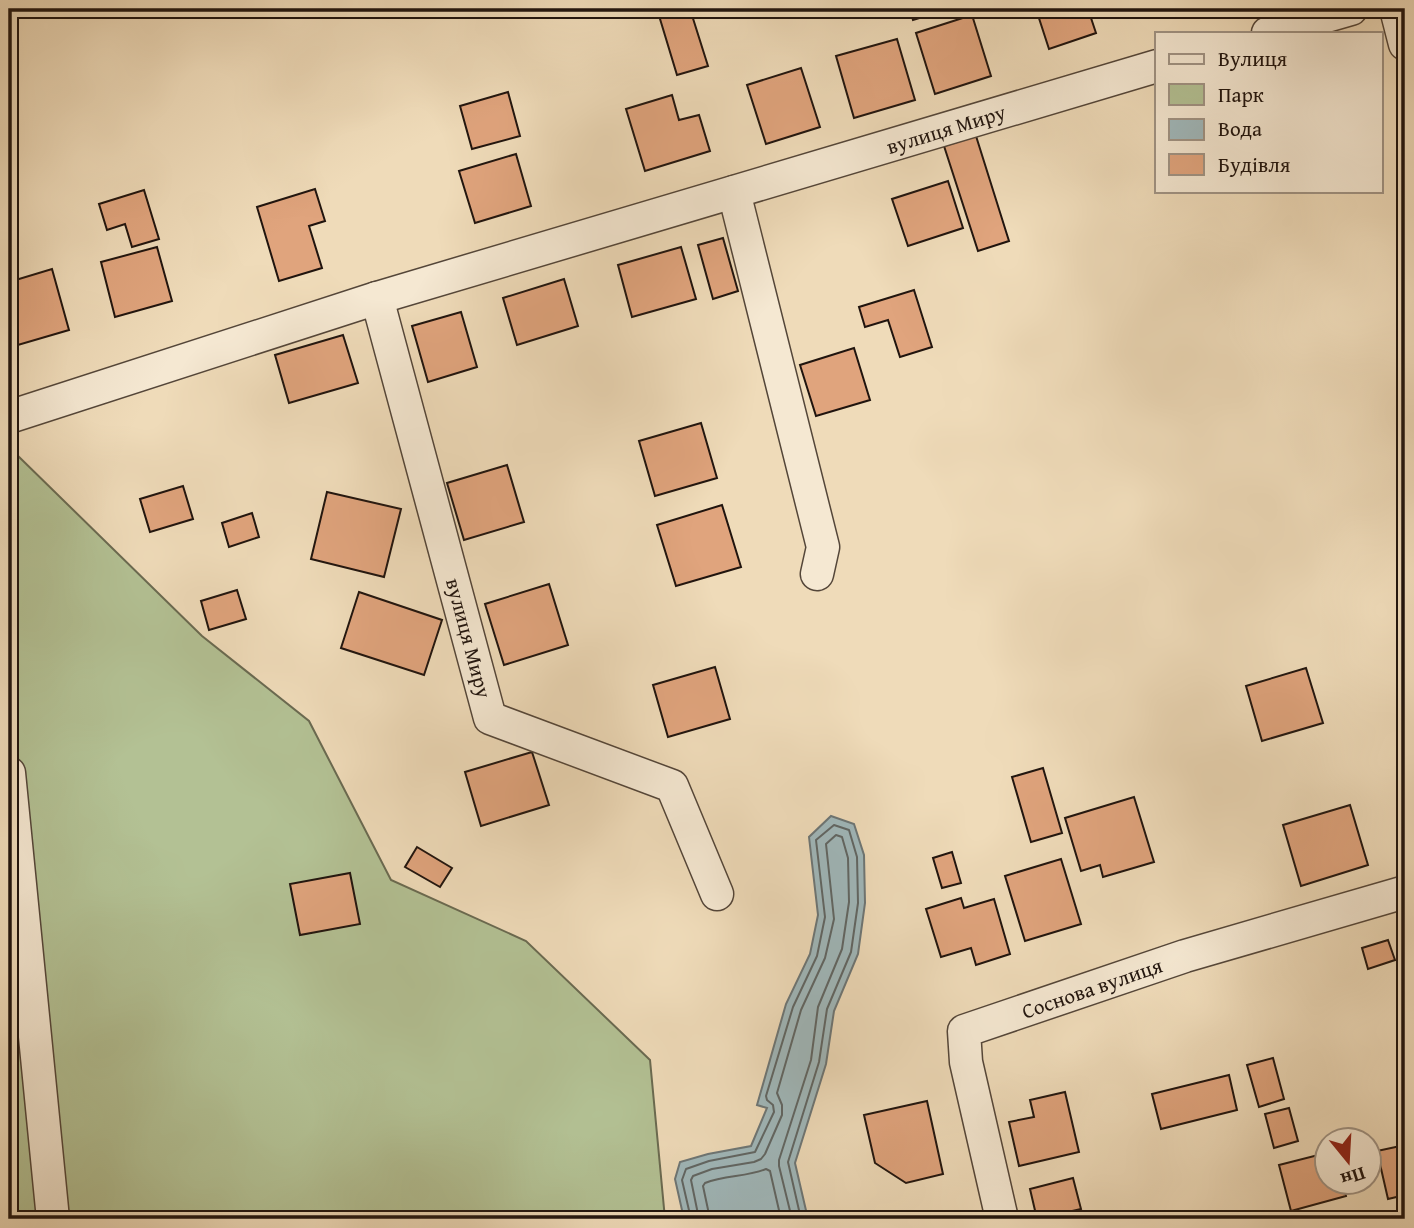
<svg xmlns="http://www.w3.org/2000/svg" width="1414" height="1228" font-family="'Gentium Book Plus',serif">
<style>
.green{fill:#b3c194;stroke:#6a6a51;stroke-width:2}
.water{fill:#a0b8bb;stroke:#6d7676;stroke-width:2}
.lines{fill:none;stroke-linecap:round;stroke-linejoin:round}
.shore{stroke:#606664;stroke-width:2}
.building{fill:#e0a47d;stroke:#20140e;stroke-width:2}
.minor-casing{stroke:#544639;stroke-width:35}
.minor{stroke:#f5e8d2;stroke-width:32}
.labels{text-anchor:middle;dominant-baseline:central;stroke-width:5;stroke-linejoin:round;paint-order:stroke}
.street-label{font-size:21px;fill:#20140e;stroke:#f5e8d2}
</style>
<rect width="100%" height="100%" fill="#efdbb9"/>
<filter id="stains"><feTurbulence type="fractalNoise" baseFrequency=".00286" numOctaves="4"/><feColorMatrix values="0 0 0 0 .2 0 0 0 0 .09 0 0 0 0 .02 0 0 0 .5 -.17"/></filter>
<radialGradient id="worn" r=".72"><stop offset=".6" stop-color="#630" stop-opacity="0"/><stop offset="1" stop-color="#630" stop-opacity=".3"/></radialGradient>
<path class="green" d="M14,452L202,636L309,721L391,880L526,941L650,1060L665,1219H9V453Z"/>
<path class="water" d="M831,816L854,824L864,855L865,903L858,954L834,1011L826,1064L795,1163L808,1219H684L675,1179L680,1162L708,1154L751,1146L767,1108L757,1105L786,1004L810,954L818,915L809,837Z"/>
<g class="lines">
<g class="shore">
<path d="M691,1219L682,1180L686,1169L709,1161L755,1152L774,1112L773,1105L767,1100L766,1096L793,1007L817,956L825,917L816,840L834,825L849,830L857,857L858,903L851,952L827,1009L819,1062L788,1162L801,1219"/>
<path d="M699,1219L691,1180L693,1176L712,1169L754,1162L761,1159L765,1154L782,1115V1105L777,1093L801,1010L825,958L834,919L826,844L836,835L842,837L848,858L849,902L842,949L818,1007L811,1060L779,1160V1166L792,1219"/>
<path d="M710,1219L703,1186L705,1183C725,1175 747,1177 766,1169L770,1171L781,1219"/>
</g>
</g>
<g class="building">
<path d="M657,9H690L708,66L677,75Z"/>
<path d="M910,9H949L913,20Z"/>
<path d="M1036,9H1088L1096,33L1049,49Z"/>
<path d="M972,15L991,76L935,94L916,33Z"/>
<path d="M897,39L915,100L854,118L836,56Z"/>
<path d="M801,68L820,127L766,144L747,85Z"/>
<path d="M508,92L520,136L472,149L460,106Z"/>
<path d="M672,95L679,120L699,115L710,151L645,171L626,109Z"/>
<path d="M976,136L1009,241L978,251L944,146Z"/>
<path d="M516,154L531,206L475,223L459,171Z"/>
<path d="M948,181L963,228L908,246L892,199Z"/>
<path d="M315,189L325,221L309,226L322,268L279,281L257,207Z"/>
<path d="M144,190L159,239L132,247L125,224L107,230L99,204Z"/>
<path d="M723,238L738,291L713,299L698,245Z"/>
<path d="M157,247L172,301L115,317L101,262Z"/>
<path d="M681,247L696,299L632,317L618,265Z"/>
<path d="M52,269L69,330L11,347L9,337V282Z"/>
<path d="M564,279L578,326L517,345L503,298Z"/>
<path d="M914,290L932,347L900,357L888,320L865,327L859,307Z"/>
<path d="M461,312L477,367L428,382L412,326Z"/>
<path d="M343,335L358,383L289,403L275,355Z"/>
<path d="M854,348L870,400L816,416L800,365Z"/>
<path d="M701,423L717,478L655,496L639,441Z"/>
<path d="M507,465L524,522L464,540L447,483Z"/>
<path d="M183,486L193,519L150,532L140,499Z"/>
<path d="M327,492L401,509L384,577L311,559Z"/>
<path d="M722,505L741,567L676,586L657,525Z"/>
<path d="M252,513L259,537L229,547L222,523Z"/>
<path d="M549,584L568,645L504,665L485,604Z"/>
<path d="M237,590L246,619L209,630L201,601Z"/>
<path d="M359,592L442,620L424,675L341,648Z"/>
<path d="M715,667L730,719L668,737L653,685Z"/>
<path d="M1306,668L1323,723L1262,741L1246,686Z"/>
<path d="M532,752L549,805L481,826L465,772Z"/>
<path d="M1043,768L1062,833L1031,842L1012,777Z"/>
<path d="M1134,797L1154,862L1103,877L1100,865L1081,871L1065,818Z"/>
<path d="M1350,805L1368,865L1301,886L1283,825Z"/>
<path d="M417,847L452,868L440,887L405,867Z"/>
<path d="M952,852L961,883L942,888L933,858Z"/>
<path d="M1061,859L1081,924L1025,941L1005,876Z"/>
<path d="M350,873L360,924L300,935L290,884Z"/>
<path d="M961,898L964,908L994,899L1010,954L976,965L971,948L941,957L926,909Z"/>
<path d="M1388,940L1395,960L1368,969L1362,948Z"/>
<path d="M1273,1058L1284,1099L1259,1107L1247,1065Z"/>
<path d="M1229,1075L1237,1110L1161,1129L1152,1094Z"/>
<path d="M1065,1092L1079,1152L1019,1166L1009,1122L1034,1117L1030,1100Z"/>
<path d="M927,1101L943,1174L906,1183L875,1163L864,1115Z"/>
<path d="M1289,1108L1298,1141L1274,1148L1265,1114Z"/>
<path d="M1405,1145V1195L1388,1199L1377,1151Z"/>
<path d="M1326,1153V1182H1343L1346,1196L1291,1211L1279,1165Z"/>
<path d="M1073,1178L1081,1209L1037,1219L1030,1189Z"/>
</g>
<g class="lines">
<g class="minor-casing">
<g id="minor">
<path d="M1396,9L1405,44"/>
<path d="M1268,33L1351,9"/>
<path d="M734,192L823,547L817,574"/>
<path d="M377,298L490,718L672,786L717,894"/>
<path d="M9,417L377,298L1157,66"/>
<path d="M9,773L53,1219"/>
<path d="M1002,1219L966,1062L964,1031L1185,956L1405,892"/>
</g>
</g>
<use href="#minor" class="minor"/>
</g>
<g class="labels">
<g class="street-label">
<text transform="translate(946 129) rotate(-17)">вулиця Миру</text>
<text transform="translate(469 638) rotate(75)">вулиця Миру</text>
<text transform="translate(1092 988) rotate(-19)">Соснова вулиця</text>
</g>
</g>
<rect width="1414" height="1228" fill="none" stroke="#efdbb9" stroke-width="35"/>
<rect x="10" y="10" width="1393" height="1207" fill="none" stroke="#20140e" stroke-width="3.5"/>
<rect x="18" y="18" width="1379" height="1193" fill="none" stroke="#20140e" stroke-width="2"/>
<rect x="1155" y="32" width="228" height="161" fill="#f5e8d2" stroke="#a09384" stroke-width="2"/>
<rect x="1169" y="54" width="35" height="10" fill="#f5e8d2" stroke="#a09384" stroke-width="2"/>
<text x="1218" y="66" font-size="21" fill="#20140e">Вулиця</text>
<rect x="1169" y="84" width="35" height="21" fill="#b3c194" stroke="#a09384" stroke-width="2"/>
<text x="1218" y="102" font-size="21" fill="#20140e">Парк</text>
<rect x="1169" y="119" width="35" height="21" fill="#a0b8bb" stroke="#a09384" stroke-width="2"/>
<text x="1218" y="136" font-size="21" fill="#20140e">Вода</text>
<rect x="1169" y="154" width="35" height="21" fill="#e0a47d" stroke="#a09384" stroke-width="2"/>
<text x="1218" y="172" font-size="21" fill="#20140e">Будівля</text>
<g transform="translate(1348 1161) rotate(162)"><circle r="33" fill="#f5e8d2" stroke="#a09384" stroke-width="2"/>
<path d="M0-5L12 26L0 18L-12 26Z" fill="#8f2418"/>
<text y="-10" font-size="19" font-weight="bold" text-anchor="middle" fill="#20140e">Пн</text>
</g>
<rect width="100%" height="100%" filter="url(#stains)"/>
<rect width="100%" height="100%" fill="url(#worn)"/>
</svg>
